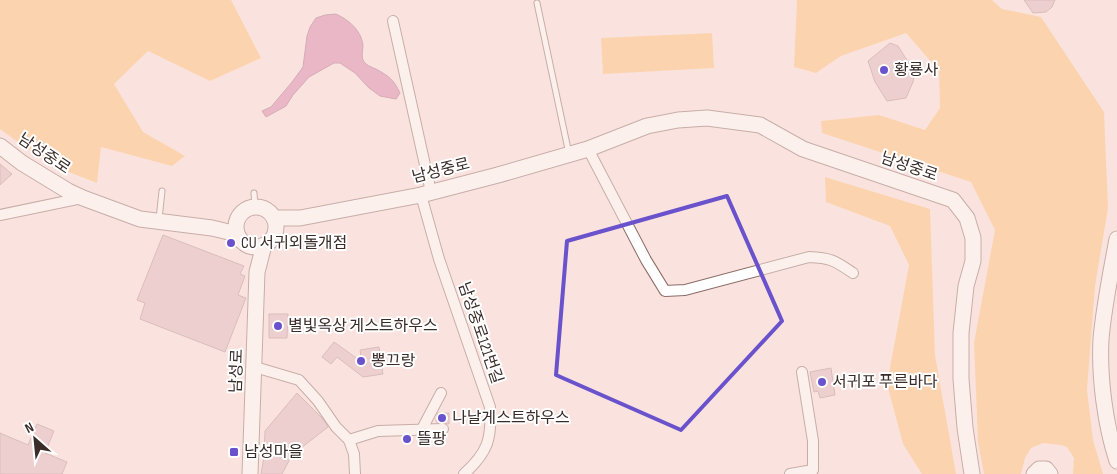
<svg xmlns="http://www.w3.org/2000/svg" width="1117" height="474" font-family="'Sofia Sans Condensed','Noto Sans KR',sans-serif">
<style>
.green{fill:#fdc176}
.water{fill:#d781ac;stroke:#a86885}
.building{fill:#dcb6bb;stroke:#b28e92}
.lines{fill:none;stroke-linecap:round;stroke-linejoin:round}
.lane-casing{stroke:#8d6b65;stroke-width:7}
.street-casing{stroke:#8d6b65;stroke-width:12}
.secondary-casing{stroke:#8d6b65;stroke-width:17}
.lane{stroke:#fff;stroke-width:5}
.street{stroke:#fff;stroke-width:10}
.secondary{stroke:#fff;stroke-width:15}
.marked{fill:none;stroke:#6952cc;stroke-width:4;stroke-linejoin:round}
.poi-dot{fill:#6952cc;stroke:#fff;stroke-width:2}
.labels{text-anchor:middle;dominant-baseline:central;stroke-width:4;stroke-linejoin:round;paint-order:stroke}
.poi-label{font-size:16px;fill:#3a2c29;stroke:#fff;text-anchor:start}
.street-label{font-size:16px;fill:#3a2c29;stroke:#fff}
</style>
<rect width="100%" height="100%" fill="#fae3de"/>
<g class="green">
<path d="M0,0H231L261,58L210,81L148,51L114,84L143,132L185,156L172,166L101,147L97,183L48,164L0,129Z"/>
<path d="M797,0H992L1002,9L1041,17L1104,112L1108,208L1095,286L1087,390L1093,440L1103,474H1073L1074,458L1067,447L1061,445L1043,443L1031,448L1025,458L1021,474H984L978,442L974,343L995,230L971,182L822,133L821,121L879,115L925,130L940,108L939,71L906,33L841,56L816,73L794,67Z"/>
<path d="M712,33L714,68L603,74L601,38Z"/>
<path d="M825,177L930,209L935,355L956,474H922L903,444L887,384L909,265L890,226L826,202Z"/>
</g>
<path class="water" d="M336,14C349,20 361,30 363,45C363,52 360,59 366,64C369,66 373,68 376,69C389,76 394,80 400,93L396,99L380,96L369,88L355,73L340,63H334L309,77L293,95L286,106L266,117L262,111L271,107L292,82L303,67L307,36L310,27L316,18L325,15Z"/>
<g class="building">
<path d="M1024,0H1055L1052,7L1046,12L1033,13Z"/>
<path d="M890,43L898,46L915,73L913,82L906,98L887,101L875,82L868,61Z"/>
<path d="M0,164L12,174L0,185Z"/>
<path d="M163,235L244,266L240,274L245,276L238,295L246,298L225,352L140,319L145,303L137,300Z"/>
<path d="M269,314H288L287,338H269Z"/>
<path d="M334,342L362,362L360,350L379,347L383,374L363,377L337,357L331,364L322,357Z"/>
<path d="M831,368L835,395L820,398L818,391L814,392L810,372Z"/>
<path d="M297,393L322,418L328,427L292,455L282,474H261L264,457L265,431Z"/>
<path d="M438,413H449V424L436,422V418Z"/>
<path d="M37,424L54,431L45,453L67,462L62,474H0V433L28,445Z"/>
</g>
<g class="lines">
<g class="lane-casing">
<g id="lane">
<path d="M537,3L569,154"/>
<path d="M254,193L255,207"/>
<path d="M159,219L162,191"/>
</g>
</g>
<g class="street-casing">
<g id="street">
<path d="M393,21L431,192"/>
<path d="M588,149L646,260L665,291L685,290L809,257C832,258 835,261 853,273"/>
<path d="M421,195L439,259L490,407C492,439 488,452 464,474"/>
<path d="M0,215L82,198"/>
<path d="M255,367L299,380L318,401L336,427L349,440L354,454L355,474"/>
<path d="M422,429L441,393"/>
<path d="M349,440L378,431L443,429"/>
<path d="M790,474L813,470V441L802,372"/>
</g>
</g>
<g class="secondary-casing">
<g id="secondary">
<path d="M0,146L22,163L68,191L83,198L140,219L212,228L237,234"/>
<circle cx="256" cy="227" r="20"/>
<path d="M274,218H300L421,195L498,175L588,149L647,126L678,120L707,118L760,125L803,149L953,200L967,218L973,238V261L966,286L961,333V379L965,428L972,474"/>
<path d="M1117,239C1111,272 1104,305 1101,339C1099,377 1105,424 1117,461"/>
<path d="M250,474L257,272L264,245"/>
<path d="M1034,474L1039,469H1046L1050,474"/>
</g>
</g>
<use href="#lane" class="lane"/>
<use href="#street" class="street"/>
<use href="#secondary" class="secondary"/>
</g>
<path d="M0 0H1117V474H0ZM727,196L782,321L681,430L556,375L567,241Z" fill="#fae3de" fill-opacity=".55" fill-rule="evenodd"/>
<path class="marked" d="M727,196L782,321L681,430L556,375L567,241Z"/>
<g class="poi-dot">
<circle cx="884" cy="70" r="5"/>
<circle cx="231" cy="243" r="5"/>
<circle cx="278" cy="326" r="5"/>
<circle cx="361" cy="361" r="5"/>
<circle cx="822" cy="382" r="5"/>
<circle cx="442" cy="418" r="5"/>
<circle cx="407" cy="439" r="5"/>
<rect x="229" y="447" width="10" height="10" rx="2.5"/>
</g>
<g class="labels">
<g class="poi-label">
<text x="894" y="70">황룡사</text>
<text x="241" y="243">CU 서귀외돌개점</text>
<text x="288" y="326">별빛옥상 게스트하우스</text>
<text x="371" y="361">뽕끄랑</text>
<text x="832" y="382">서귀포 푸른바다</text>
<text x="452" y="418">나날게스트하우스</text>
<text x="417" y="439">뜰팡</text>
<text x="244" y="452">남성마을</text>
</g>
<g class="street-label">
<text transform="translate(44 154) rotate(34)">남성중로</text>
<text transform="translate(909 167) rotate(19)">남성중로</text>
<text transform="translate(441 171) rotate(-14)">남성중로</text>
<text transform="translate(480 333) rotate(71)">남성중로121번길</text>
<text transform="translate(237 371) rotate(-88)">남성로</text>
</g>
</g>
<g transform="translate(35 439) rotate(333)" stroke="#ffffff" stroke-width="4" paint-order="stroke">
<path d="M0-4L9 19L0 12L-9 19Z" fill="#3a2c29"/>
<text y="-8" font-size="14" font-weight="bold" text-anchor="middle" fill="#3a2c29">N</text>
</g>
</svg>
